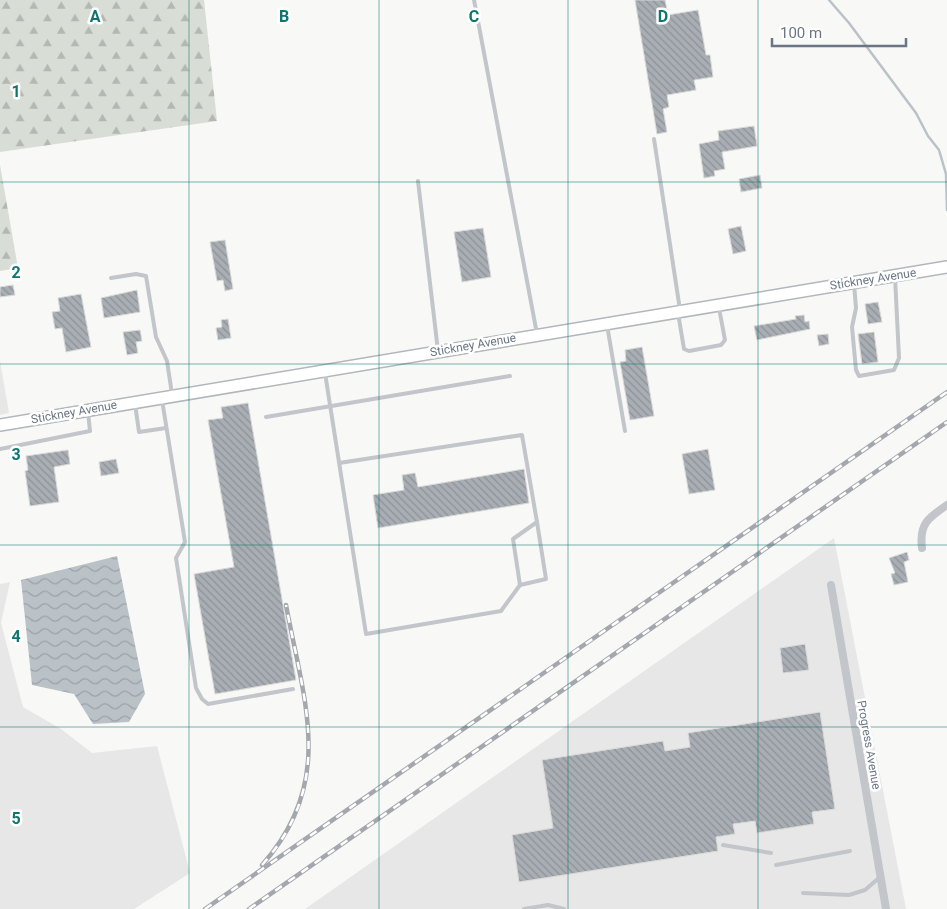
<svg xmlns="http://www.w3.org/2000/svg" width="947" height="909" font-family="Roboto,sans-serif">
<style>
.built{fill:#e6e7e6}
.forest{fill:url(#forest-firs)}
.water{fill:url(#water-waves)}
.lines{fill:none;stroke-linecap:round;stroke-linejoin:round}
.stream{stroke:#bac2c8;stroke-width:2.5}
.building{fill:url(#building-back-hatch);stroke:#dadad8}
.secondary-casing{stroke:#b2b7bc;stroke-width:14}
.lane{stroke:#c2c5c9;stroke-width:4}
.street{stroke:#c2c5c9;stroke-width:8}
.secondary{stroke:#fff;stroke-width:11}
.rail-casing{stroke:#a4a8ae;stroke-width:4.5}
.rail{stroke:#fff;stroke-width:2.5;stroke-dasharray:8;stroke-linecap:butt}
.grid{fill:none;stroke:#0f766e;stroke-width:1;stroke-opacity:0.55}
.labels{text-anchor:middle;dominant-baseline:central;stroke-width:5;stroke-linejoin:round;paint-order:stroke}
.street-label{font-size:12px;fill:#6a7684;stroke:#fff}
.grid-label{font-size:16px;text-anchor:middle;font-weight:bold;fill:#0f766e;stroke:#fff;stroke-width:5;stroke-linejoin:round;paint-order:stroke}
</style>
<defs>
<pattern id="forest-firs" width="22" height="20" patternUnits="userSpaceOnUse" patternTransform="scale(1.25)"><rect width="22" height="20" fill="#d8ddd6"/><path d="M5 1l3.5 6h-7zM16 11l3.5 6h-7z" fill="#b3b8b3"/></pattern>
<pattern id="water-waves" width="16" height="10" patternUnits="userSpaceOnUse" patternTransform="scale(1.25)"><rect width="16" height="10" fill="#bac2c8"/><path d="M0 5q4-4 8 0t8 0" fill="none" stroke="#9ba2a8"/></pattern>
<pattern id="building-back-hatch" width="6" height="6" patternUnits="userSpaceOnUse" patternTransform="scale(1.25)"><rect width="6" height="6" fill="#a8aeb4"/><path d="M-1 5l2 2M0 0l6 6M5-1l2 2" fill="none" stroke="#8d9298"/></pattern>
</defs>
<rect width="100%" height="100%" fill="#f8f8f6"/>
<g class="built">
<path d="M0,361L9,413L0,415Z"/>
<path d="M834,538L906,909H305Z"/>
<path d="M10,582L1,623L23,707L61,729L92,753L157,746L190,873L134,909H0V584Z"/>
</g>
<g class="forest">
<path d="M0,0H204L217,121L0,152Z"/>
<path d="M0,165L18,268L0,271Z"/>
</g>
<path class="water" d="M117,556L145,694L129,722L93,724L74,694L32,685L21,580Z"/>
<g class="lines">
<path class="stream" d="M829,0L849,23L916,113L928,136L939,150L946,174L947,210"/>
</g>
<g class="building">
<path d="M635,0H665L668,15L698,10L706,55H710L713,77L694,80L696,90L667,95L669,107L663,109L667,132L657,134Z"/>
<path d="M754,126L757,146L722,152L725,169L714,171L715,176L704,178L699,144L719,140L718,131Z"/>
<path d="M760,175L762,188L741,192L739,179Z"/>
<path d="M741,226L746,251L733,254L728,229Z"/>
<path d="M483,228L491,277L462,282L454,232Z"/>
<path d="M225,240L233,289L225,291L223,280L217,281L210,242Z"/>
<path d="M13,285L15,295L0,297V287Z"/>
<path d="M137,290L140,312L104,318L101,298Z"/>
<path d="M81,294L91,347L66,352L62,328L55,329L52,312L60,311L58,298Z"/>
<path d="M878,302L882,322L868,324L865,304Z"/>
<path d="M804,315L805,322L809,321L810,329L757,340L754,326L796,319L795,316Z"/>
<path d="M228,319L231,338L218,340L216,328L222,327L221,320Z"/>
<path d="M140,330L142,341L136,342L138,353L127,355L123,332Z"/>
<path d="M874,332L878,362L862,364L858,334Z"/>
<path d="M828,334L829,344L819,346L817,335Z"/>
<path d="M642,347L654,416L630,420L620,362L626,361L625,350Z"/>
<path d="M248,403L296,680L215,694L194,574L234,567L208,420L223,418L221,407Z"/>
<path d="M708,449L715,490L689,494L682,454Z"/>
<path d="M68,450L70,464L54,467L59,502L30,506L25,471L28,470L26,456Z"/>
<path d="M116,459L119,473L101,476L99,462Z"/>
<path d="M524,469L529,503L378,528L373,495L404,490L402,475L415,473L418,487Z"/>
<path d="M907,552L909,560L904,562L908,582L894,585L891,574L895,573L889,558Z"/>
<path d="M805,644L809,670L783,673L780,648Z"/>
<path d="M820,712L835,809L812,812L814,824L757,833L755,821L733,824L735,834L716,837L718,851L519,882L512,835L553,828L542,760L663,741L665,751L690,747L688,733Z"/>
</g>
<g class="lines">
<g class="secondary-casing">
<path id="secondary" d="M0,425L947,267"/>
</g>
<g class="lane">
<path d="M474,0L537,334"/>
<path d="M654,139L680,310"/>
<path d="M418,181L438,351"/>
<path d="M111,278L136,274L146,276L156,337L167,361L172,394"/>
<path d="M854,284L856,308L852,327L856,370L859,376L894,370L899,358L895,277"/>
<path d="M678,313L684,349L689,351L721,345L725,340L719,308"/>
<path d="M607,325L625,431"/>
<path d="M325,373L366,634L501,611L520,585L513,539L537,522L522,435L339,463"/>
<path d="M162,400L185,542L176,558L196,688L202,699L208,704L293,689"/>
<path d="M135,404L139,432L166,428"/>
<path d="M266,417L510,376"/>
<path d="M0,449L90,431L88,412"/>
<path d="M520,585L546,579L537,522"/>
<path d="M723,845L771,853"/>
<path d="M776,865L850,851"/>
<path d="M803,893L849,895L865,890L880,877"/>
<path d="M524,909L548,905L564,909"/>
</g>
<g class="street">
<path d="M922,548C919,524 928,518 947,505"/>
<path d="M831,585L886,909"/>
</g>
<use href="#secondary" class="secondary"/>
<g class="rail-casing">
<g id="rail">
<path d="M262,865C336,782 304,702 286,605"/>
<path d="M205,909L947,392"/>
<path d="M249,909L947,422"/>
</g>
</g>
<use href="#rail" class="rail"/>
</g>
<path class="grid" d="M189,0V909M379,0V909M568,0V909M758,0V909M0,182H947M0,364H947M0,545H947M0,727H947"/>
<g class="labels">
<g class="street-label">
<text transform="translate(873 279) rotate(-9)">Stickney Avenue</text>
<text transform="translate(473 345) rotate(-10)">Stickney Avenue</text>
<text transform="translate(74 412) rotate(-10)">Stickney Avenue</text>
<text transform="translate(869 745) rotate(80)">Progress Avenue</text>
</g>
</g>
<g class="grid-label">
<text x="95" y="22">A</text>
<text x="284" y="22">B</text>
<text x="474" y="22">C</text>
<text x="663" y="22">D</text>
<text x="16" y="97">1</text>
<text x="16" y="278">2</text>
<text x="16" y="460">3</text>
<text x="16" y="642">4</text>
<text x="16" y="824">5</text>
</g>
<path d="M772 38v8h134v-8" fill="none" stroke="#6a7684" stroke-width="2.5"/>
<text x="780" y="38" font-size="15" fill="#6a7684" stroke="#ffffff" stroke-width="4" paint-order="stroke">100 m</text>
</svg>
